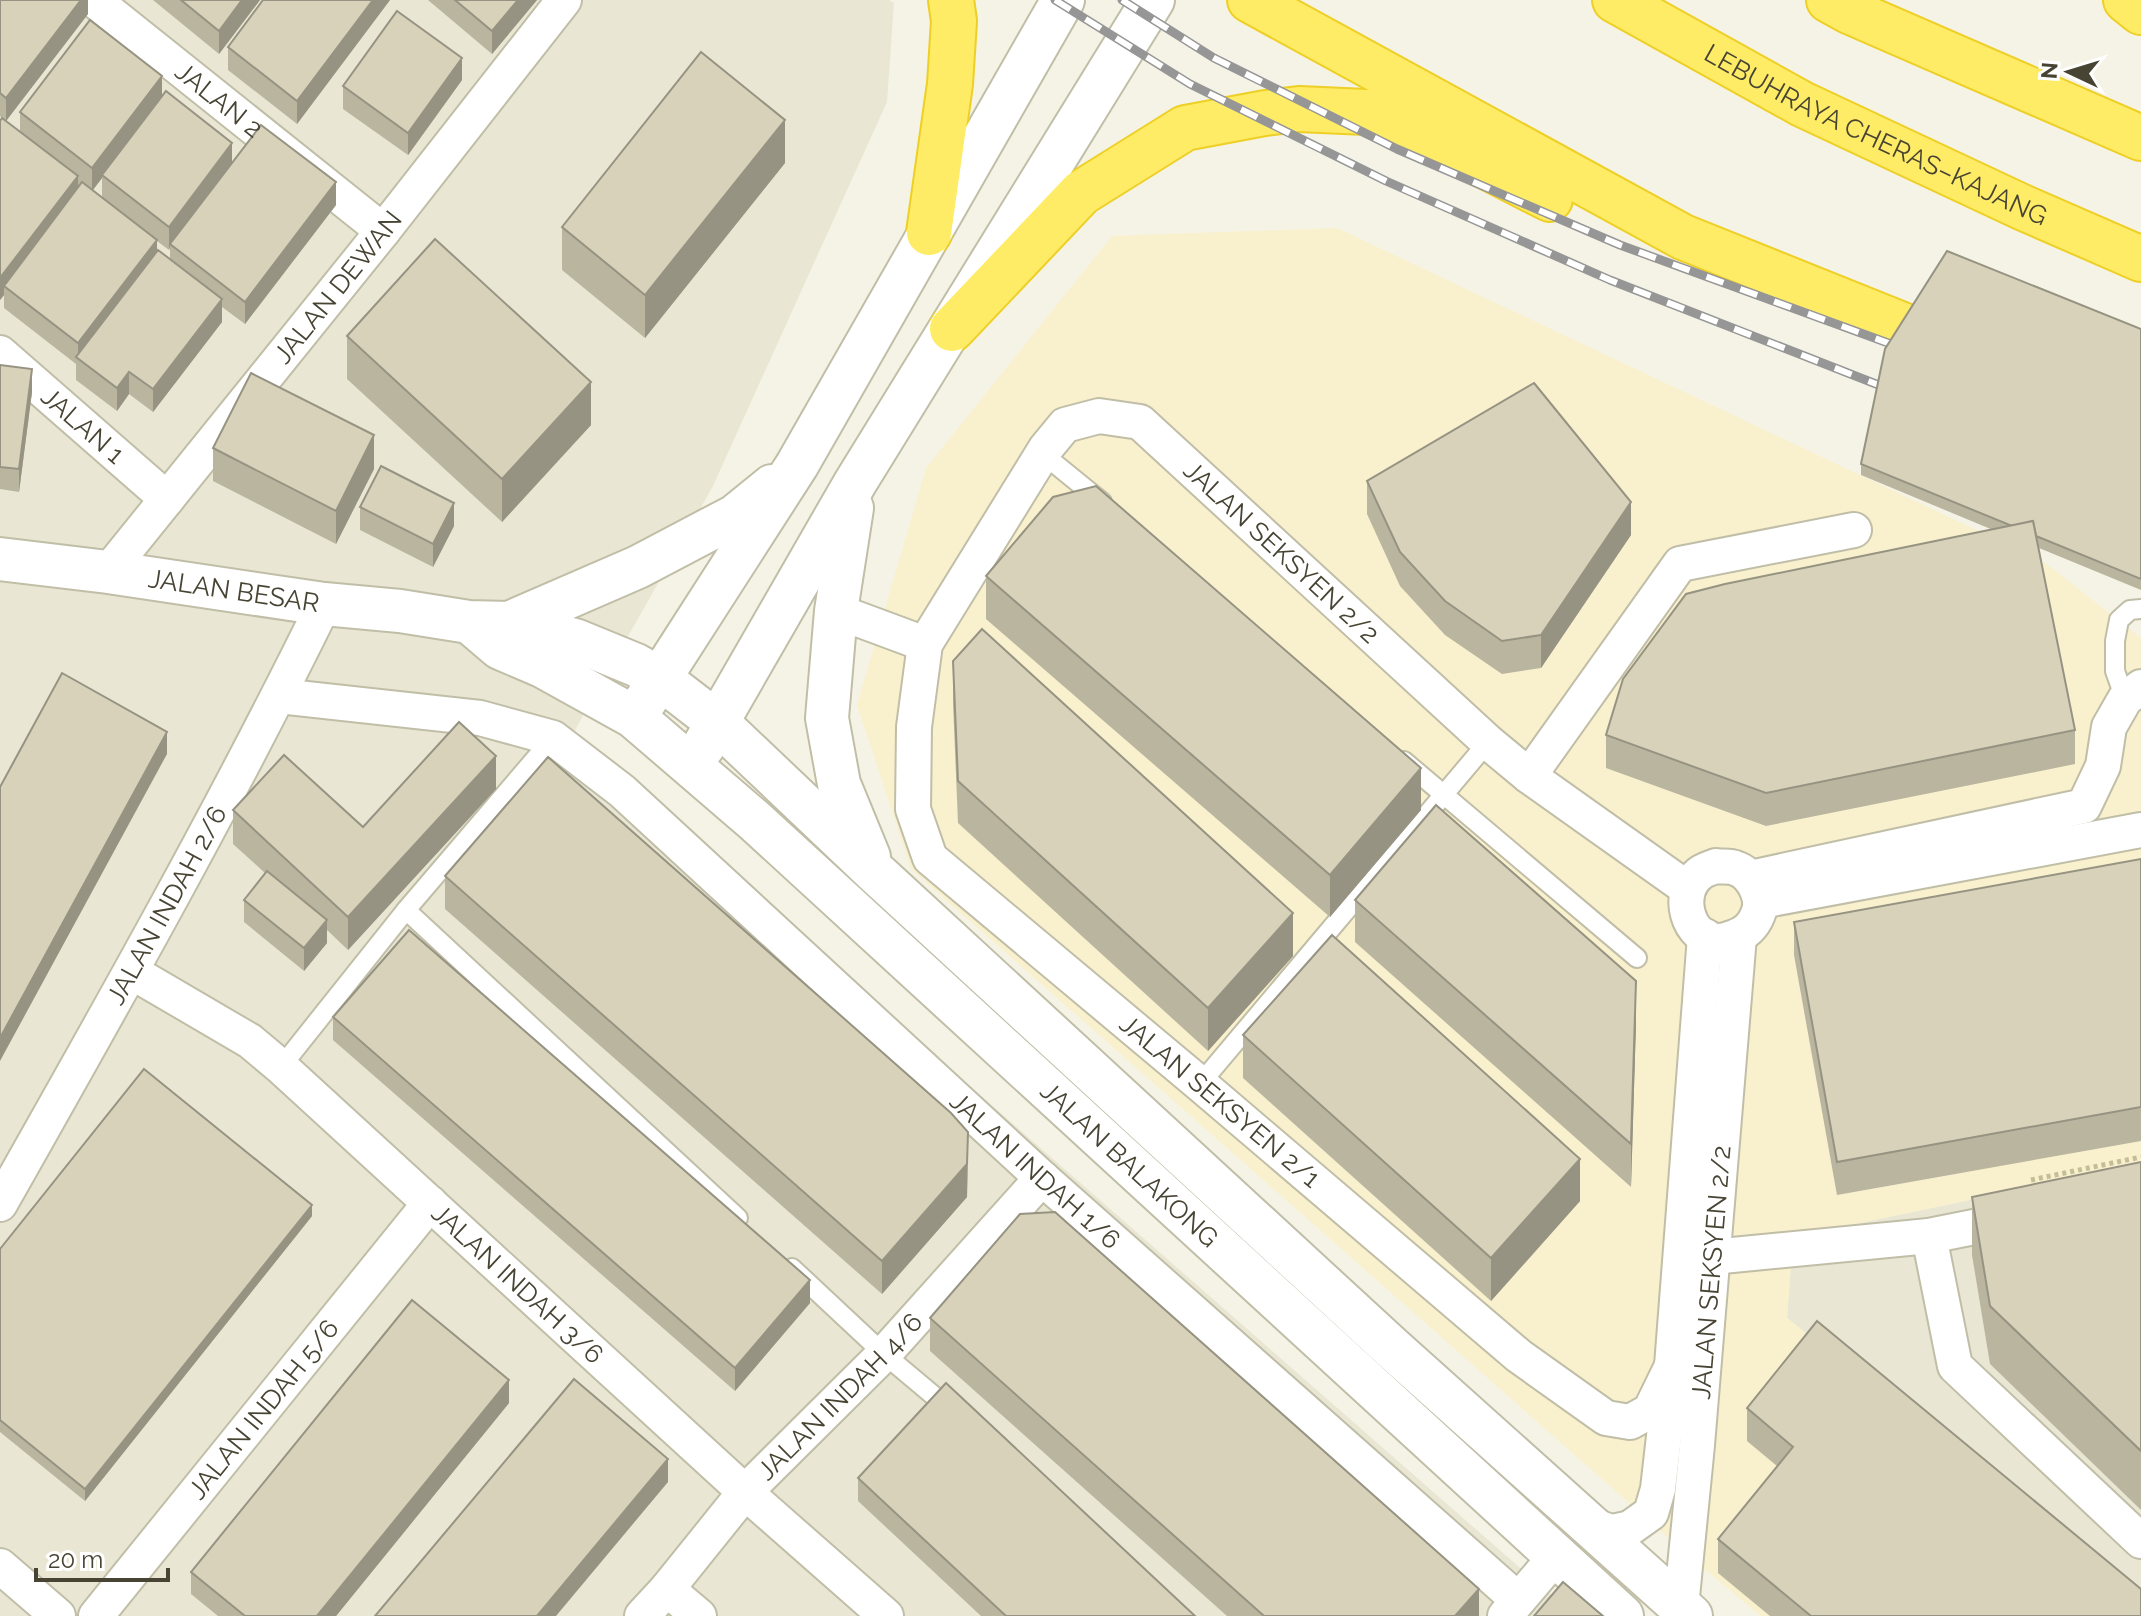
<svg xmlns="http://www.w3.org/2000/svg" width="2141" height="1616" font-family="Raleway,sans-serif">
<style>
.residential{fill:#e9e7d3}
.commercial{fill:#f9f0ce}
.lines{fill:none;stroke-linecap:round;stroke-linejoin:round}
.service-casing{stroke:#c1bea7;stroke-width:22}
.minor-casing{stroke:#c1bea7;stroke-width:38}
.tertiary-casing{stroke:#c1bea7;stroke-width:46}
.motorway-casing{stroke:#eecf26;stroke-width:48}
.path{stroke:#c4be96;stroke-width:5;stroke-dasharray:4 4;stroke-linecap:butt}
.service{stroke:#fff;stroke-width:18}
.minor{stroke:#fff;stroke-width:34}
.tertiary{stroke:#fff;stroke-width:42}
.motorway{stroke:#ffec66;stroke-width:44}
.rail-casing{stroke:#969696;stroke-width:9}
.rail{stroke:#fff;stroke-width:6;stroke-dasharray:18;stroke-linecap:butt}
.wall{fill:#b9b59f;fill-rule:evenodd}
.shaded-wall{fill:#969382}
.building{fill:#d7d2b9;stroke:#969382;stroke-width:2}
.labels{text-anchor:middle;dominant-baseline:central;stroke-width:6;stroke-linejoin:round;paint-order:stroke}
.street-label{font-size:26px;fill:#484434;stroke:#fff}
</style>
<rect width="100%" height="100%" fill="#f5f3e5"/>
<g class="residential">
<path d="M0,0H889L894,3L887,102L712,488L571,737L1575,1616H0Z"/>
<path d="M2141,1164V1601L1787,1318L1793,1237Z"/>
</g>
<path class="commercial" d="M1337,228L2044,562L2141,638V1164L1793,1237L1787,1318L2141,1601V1616H1761L1696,1562L911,869L857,705L926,468L1112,236Z"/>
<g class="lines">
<g class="service-casing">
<g id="service">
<path d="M1043,454L1102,502"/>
<path d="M2125,699L2115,671V641L2119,620L2130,610L2141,609"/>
<path d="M1404,761L1637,958"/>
<path d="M406,910L738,1218"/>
<path d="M281,1067L406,910L553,738"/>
<path d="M1200,1084L1488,742"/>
<path d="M792,1268L884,1354L952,1411"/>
</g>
</g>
<g class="minor-casing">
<g id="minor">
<path id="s1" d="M94,0L383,231"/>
<path id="s2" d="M0,353L167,499"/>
<path id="s3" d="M108,572L383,231L564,0"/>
<path d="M836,611L925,644"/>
<path id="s4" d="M279,696L480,718L553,738L622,791L1042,1178L1518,1600"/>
<path d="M1529,776L1680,564L1854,530"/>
<path d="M1716,866C1722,867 1730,866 1735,868C1752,873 1765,898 1758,914C1753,927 1745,934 1732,938C1728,939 1724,941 1719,941C1687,940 1675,893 1699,874C1703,870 1711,868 1716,866Z"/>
<path d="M1750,878L2084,806L2103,766L2109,727L2125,699L2141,687"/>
<path d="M1761,901L2141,830"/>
<path id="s5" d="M132,972L250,1041L281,1067L745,1492L886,1616"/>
<path id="s6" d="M0,1204C112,1006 224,808 324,604"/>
<path d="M1929,1236L1955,1366L2141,1541"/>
<path d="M1712,1257L1929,1236L2019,1218"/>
<path id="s7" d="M1672,1366L1650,1411L1630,1422L1606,1418L1519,1356L1200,1084L930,858L913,809L914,727L925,644L1046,448L1065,425L1099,416L1140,422L1488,742L1529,776L1688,889"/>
<path d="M1590,1525L1612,1532L1630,1528L1651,1513L1658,1489L1672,1366L1705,936"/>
<path d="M0,1566L58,1616"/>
<path d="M667,1589L699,1616"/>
<path id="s8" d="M1681,1607L1697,1445L1739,936"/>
<path id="s9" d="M96,1616L430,1203"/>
<path id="s10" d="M642,1616L667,1589L745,1492L884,1354L1042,1178"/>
<path d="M1505,1616L1556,1556"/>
</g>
</g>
<g class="tertiary-casing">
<g id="tertiary">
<path d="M852,508L836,611L827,718L839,784L869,857"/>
<path id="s11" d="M0,559L108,572L324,604L400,611L469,622L509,623L575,640L636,665L661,679L718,723L875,872L1391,1347L1691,1616"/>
<path d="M509,623L638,567L735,516L772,486"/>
<path id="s12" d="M473,625L500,648L542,666L634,717L755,821L1622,1616"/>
<path d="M644,703L797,465L1063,0"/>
<path d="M703,747L855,483L1153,0"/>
</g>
</g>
<g class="motorway-casing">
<g id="motorway">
<path d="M1250,0L1683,237L1957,347"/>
<path id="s13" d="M1615,0L1802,104L2024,208L2141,259"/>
<path d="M1829,0L1849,11L2141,138"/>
<path d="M2126,0L2141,12"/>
<path d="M929,233L950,84L954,21L951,0"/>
<path d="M952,329L1081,193L1185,128L1265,113L1299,109L1366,112L1464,155L1550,199"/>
</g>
</g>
<path class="path" d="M2031,1180L2141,1157"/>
<use href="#service" class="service"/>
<use href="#minor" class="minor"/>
<use href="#tertiary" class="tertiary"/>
<use href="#motorway" class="motorway"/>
<g class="rail-casing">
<g id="rail">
<path d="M1055,0L1190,84L1386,181L1610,280L1899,393"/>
<path d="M1122,0L1214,58L1397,149L1620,245L1910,351"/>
</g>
</g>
<use href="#rail" class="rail"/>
</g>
<g class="wall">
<path d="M0,0H88V14L6,121L0,116Z"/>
<path d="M153,0H260L219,54Z"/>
<path d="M263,0H390L297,124L228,70V47Z"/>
<path d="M428,0H537L492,54Z"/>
<path d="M462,80L408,155L343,109V86Z"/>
<path d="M162,95L232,163L336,205L245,324L222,307V322L153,412L129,394L117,411L76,380V364L4,308V295L0,300V121L20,131V112ZM102,178V197L93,190ZM157,241L169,250L170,247V259L157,250Z"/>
<path d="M785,163L645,338L562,270V227Z"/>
<path d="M2141,329V590L2039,548L2075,730V764L1766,826L1606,768V735L1993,530L1861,475V464Z"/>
<path d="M347,336L591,425L502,522L347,379Z"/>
<path d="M0,365L32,392L19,492L0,489Z"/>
<path d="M213,448L374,469L336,544L213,481Z"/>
<path d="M1367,481L1631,535L1541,668L1502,674L1445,635L1400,586L1367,514Z"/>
<path d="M360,507L454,526L433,567L360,530Z"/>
<path d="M986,576L1421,810L1330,917L986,619Z"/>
<path d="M953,661L1293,956L1208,1051L958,823L953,703Z"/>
<path d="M496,789L348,950L327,930V943L304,971L244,922V900L265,873L233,844V810L363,827Z"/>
<path d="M2141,859V1141L1837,1195L1794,955V922Z"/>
<path d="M445,876L968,1165L967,1197L882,1294L445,909Z"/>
<path d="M1355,900L1636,1023L1631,1187L1355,942Z"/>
<path d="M333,1017L810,1303L735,1391L333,1040Z"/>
<path d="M1243,1035L1580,1201L1491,1301L1243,1078Z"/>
<path d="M2141,1162V1510L1990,1364L1972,1255V1197Z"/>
<path d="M312,1216L85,1501L0,1432V1249Z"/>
<path d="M930,1318L1479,1616H1227L930,1351Z"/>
<path d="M509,1403L336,1616H218L191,1594V1572Z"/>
<path d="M1747,1408L2141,1616H1770L1718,1573V1539L1777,1466L1747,1441Z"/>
<path d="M858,1478L1195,1616H981L858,1501Z"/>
</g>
<g class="shaded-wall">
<path d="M81,0H88V14L6,121V98Z"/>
<path d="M242,0H260L219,54V31Z"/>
<path d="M373,0H390L297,124V101Z"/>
<path d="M518,0H537L492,54V31Z"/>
<path d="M462,58V80L408,155V133Z"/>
<path d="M162,76V99L102,175V178L92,191V168Z"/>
<path d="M785,120V163L645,338V295Z"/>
<path d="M232,143V166L170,244V247L169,250V227Z"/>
<path d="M78,176V199L4,286V295L0,300V278Z"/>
<path d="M336,182V205L245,324V302Z"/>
<path d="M157,240V263L78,359V343Z"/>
<path d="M222,299V322L153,412V389Z"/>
<path d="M32,369V392L19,492V469Z"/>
<path d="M129,372V394L117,411V388Z"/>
<path d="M591,382V425L502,522V479Z"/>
<path d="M374,435V469L336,544V511Z"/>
<path d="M1631,502V535L1541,668V635Z"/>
<path d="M454,503V526L433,567V544Z"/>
<path d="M167,732V754L0,1061V1038Z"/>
<path d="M496,756V789L348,950V917Z"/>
<path d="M1421,768V810L1330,917V875Z"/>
<path d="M1293,913V956L1208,1051V1008Z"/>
<path d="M327,920V943L304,971V948Z"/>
<path d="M1636,981V1023L1631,1187V1144Z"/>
<path d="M968,1132L967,1197L882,1294V1261Z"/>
<path d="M1580,1159V1201L1491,1301V1258Z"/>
<path d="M312,1205V1216L85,1501V1489Z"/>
<path d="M810,1280V1303L735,1391V1368Z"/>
<path d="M509,1380V1403L336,1616H317Z"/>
<path d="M668,1459V1482L556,1616H537Z"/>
<path d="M1479,1589V1616H1455Z"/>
</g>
<g class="building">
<path d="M0,0H81L6,98L0,93Z"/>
<path d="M181,0H242L219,31Z"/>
<path d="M263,0H373L297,101L228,47Z"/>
<path d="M455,0H518L492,31Z"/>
<path d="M397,11L462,58L408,133L343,86Z"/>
<path d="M90,20L162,76L92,168L20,112Z"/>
<path d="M701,52L785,120L645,295L562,227Z"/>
<path d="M166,91L232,143L169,227L102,175Z"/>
<path d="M2,118L78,176L0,278V121Z"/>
<path d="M261,125L336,182L245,302L170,244Z"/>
<path d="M82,182L157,240L78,343L4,286Z"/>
<path d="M435,239L591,382L502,479L347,336Z"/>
<path d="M158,250L222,299L153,389L129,372L117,388L76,357Z"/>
<path d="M1947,251L2141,329V579L2036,536L2033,521L2012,526L1861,464L1885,349Z"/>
<path d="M0,365L32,369L19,469L0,467Z"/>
<path d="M251,373L374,435L336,511L213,448Z"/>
<path d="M1534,383L1631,502L1541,635L1502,641L1445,601L1400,552L1367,481Z"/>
<path d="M381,466L454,503L433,544L360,507Z"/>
<path d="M1096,486L1421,768L1330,875L986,576L1053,497Z"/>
<path d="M2033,521L2075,730L1766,793L1606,735L1623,679L1686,594L1725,584Z"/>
<path d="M982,629L1293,913L1208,1008L958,781L953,661Z"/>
<path d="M62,673L167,732L0,1038V787Z"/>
<path d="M459,722L496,756L348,917L233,810L284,755L363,827Z"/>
<path d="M548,757L951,1113L968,1132L967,1164L882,1261L445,876Z"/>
<path d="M1436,805L1636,981L1631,1144L1355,900Z"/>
<path d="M2141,859V1107L1837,1162L1794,922Z"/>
<path d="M267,871L327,920L304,948L244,900Z"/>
<path d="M409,930L810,1280L735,1368L333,1017Z"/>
<path d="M1332,935L1580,1159L1491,1258L1243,1035Z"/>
<path d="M144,1069L312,1205L85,1489L0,1420V1249Z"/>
<path d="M2141,1162V1451L1990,1306L1972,1197Z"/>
<path d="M1055,1212L1479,1589L1455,1616H1264L930,1318L1020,1214Z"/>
<path d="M412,1300L509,1380L317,1616H245L191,1572Z"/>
<path d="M1817,1321L2141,1589V1616H1811L1718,1539L1793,1447L1747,1408Z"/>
<path d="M574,1379L668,1459L537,1616H375Z"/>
<path d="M946,1383L1195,1616H1006L858,1478Z"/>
<path d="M1563,1582L1603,1616H1534Z"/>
</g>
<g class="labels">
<g class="street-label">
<text stroke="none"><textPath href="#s1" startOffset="160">JALAN 2</textPath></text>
<text stroke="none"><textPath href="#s13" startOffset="294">LEBUHRAYA CHERAS–KAJANG</textPath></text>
<text stroke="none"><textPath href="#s3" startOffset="366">JALAN DEWAN</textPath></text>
<text stroke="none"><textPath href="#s2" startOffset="110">JALAN 1</textPath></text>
<text stroke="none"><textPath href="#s7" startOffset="1722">JALAN SEKSYEN 2/2</textPath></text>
<text stroke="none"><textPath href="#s11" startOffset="236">JALAN BESAR</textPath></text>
<text stroke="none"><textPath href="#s6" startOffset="342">JALAN INDAH 2/6</textPath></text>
<text transform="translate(1220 1101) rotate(40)">JALAN SEKSYEN 2/1</text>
<text stroke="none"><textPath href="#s12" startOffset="854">JALAN BALAKONG</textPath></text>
<text stroke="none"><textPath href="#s4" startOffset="926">JALAN INDAH 1/6</textPath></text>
<text stroke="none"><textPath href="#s8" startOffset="336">JALAN SEKSYEN 2/2</textPath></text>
<text stroke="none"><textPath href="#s5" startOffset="498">JALAN INDAH 3/6</textPath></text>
<text stroke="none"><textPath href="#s10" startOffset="296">JALAN INDAH 4/6</textPath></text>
<text stroke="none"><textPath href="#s9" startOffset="266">JALAN INDAH 5/6</textPath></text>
</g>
</g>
<g transform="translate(2069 72) rotate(274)" stroke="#ffffff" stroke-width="6" paint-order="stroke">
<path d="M0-6L14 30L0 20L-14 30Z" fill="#484434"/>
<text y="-12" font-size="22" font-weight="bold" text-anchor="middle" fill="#484434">N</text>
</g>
<path d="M36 1568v12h132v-12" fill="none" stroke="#484434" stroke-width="4"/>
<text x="48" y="1568" font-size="24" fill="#484434" stroke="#ffffff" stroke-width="6" paint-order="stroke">20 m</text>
</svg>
